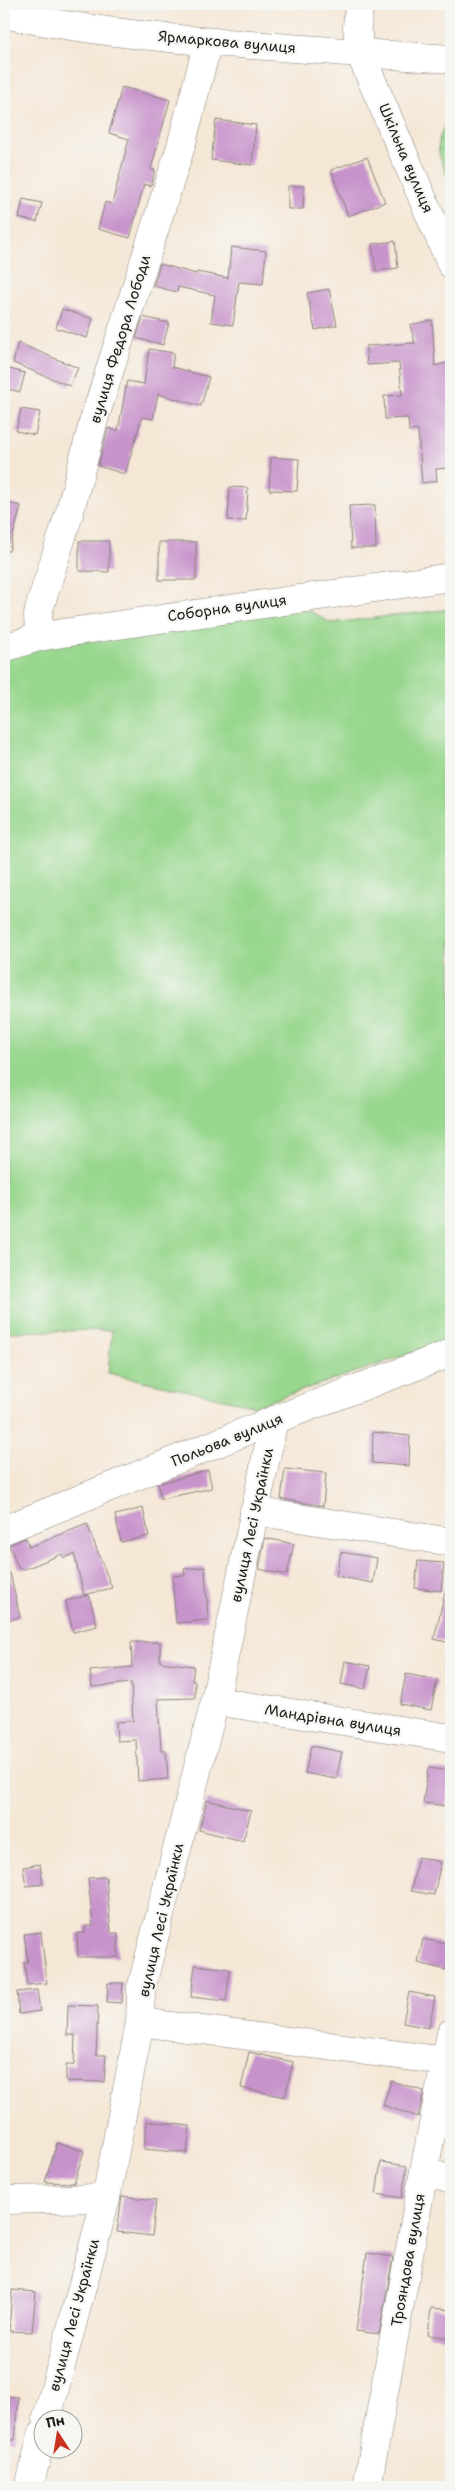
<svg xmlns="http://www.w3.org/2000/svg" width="455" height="2491" font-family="'Shantell Sans',sans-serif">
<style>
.green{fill:#97d78d;stroke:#5a7a54}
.building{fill:#c793cb}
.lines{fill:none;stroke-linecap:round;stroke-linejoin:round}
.minor-casing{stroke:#888279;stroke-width:29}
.major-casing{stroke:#888279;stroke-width:29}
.minor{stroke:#fff;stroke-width:28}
.major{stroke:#fff;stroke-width:28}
.labels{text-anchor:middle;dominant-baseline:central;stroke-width:4.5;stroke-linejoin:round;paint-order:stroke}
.street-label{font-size:15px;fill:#1c1c1c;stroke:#f6f6f2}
</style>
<rect width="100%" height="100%" fill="#f6f6f2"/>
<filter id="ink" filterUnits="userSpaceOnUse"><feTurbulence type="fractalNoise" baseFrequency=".02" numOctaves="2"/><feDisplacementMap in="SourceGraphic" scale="10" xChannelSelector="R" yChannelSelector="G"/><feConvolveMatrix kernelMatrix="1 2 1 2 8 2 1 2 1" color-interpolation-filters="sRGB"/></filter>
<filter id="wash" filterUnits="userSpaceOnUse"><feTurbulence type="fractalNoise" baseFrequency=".0096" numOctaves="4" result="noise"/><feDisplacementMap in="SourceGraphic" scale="20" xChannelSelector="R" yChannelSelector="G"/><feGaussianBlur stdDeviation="1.12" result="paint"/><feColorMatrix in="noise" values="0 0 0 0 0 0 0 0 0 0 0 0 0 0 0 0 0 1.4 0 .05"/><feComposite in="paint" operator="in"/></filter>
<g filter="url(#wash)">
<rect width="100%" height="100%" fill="#f5e7d6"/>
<g class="green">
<path d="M451,115V185C438,154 431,145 451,115Z"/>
<path d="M301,606L331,623L451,609V1340L255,1406L108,1373L112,1330L4,1332V658L18,650Z"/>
</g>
<g id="blocks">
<g class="building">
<path d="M122,87L170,100L151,169L155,170L151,186L144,184L130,238L98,229L105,202L112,204L129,139L109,133Z"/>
<path d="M216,120L256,125L252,165L211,160Z"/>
<path d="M367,157L385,202L348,216L331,170Z"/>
<path d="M288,186H304L303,209H288Z"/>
<path d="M23,199L42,203L37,222L19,218Z"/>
<path d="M395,241L398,268L376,271L372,244Z"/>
<path d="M231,247L266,251L263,284L239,282L233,325L211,322L215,295L178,287L177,292L153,286L160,264L196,274L197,272L228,278Z"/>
<path d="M329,289L337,325L315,330L307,293Z"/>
<path d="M62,309L93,319L87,338L56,328Z"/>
<path d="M143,317L169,323L163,345L136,338Z"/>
<path d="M432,320L435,366L451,362V468L436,469L437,481L422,483L418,430L409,431L408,418L385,419L384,396L402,395L399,363L367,365L366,346L415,343L410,325Z"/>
<path d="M18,343L78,368L70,386L13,363Z"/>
<path d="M149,349L174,353L172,367L209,377L201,406L158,394L153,419L142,417L125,474L98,466L108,428L118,431L127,381L144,384Z"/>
<path d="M6,368L25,373L20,392L4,388Z"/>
<path d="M21,409L40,412L35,435L16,431Z"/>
<path d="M271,457L299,459L297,491L269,490Z"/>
<path d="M230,487L248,488L246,521L228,520Z"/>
<path d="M4,502L21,506L9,551H4Z"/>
<path d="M375,505L376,548H351L349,506Z"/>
<path d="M79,541H109V572L79,571Z"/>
<rect x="159" y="542" width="37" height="38"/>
<path d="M373,1432L410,1436L409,1466L372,1463Z"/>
<path d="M285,1469L326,1473L323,1506L281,1499Z"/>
<path d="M208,1470L212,1488L161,1499L158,1484Z"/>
<path d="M143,1508L149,1536L121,1542L115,1515Z"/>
<path d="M87,1524L112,1588L84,1595L74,1554L64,1558L62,1554L25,1569H19L9,1545L26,1538L29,1547Z"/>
<path d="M265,1538L294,1544L287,1575L259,1569Z"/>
<path d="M341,1552L377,1558L373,1583L336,1576Z"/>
<path d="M418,1561L444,1563L441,1591L415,1588Z"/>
<path d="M205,1567L208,1620L176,1623L172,1576L185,1575L184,1569Z"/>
<path d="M10,1573L20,1617L4,1621V1574Z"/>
<path d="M445,1592L451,1593V1643L434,1639Z"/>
<path d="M89,1595L97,1626L73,1632L66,1601Z"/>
<path d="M131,1642H160V1662L194,1666L192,1681H195V1698L158,1699L161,1751H166L168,1779L138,1781L136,1740L117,1741L116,1722L133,1721L131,1683L92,1687L90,1671L132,1667Z"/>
<path d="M345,1661L370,1666L365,1689L341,1684Z"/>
<path d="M406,1674L437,1680L431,1710L400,1704Z"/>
<path d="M311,1746L342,1752L336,1779L305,1773Z"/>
<path d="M428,1768L451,1771L446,1806L423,1803Z"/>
<path d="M207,1800L251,1811L243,1841L199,1830Z"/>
<path d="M418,1857L441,1862L434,1895L411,1891Z"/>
<path d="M40,1864L43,1884L26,1886L23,1867Z"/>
<path d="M106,1877L111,1933H118V1957H78L77,1933H85V1926H93L88,1878Z"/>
<path d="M41,1932L47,1983L27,1985L24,1962H28L24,1934Z"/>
<path d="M423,1939L451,1945L447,1970L418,1963Z"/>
<path d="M195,1965L230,1969L226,2001L191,1997Z"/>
<path d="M108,1983H123L122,2003L107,2002Z"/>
<path d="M37,1990L40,2011L19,2014L17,1992Z"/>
<path d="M409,1992L435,1997L429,2028L403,2023Z"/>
<path d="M68,2005L98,2006L96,2055H106L104,2082L66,2081V2065H74L75,2035H67Z"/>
<path d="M249,2052L293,2062L285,2097L241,2088Z"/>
<path d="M391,2081L424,2091L418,2117L383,2105Z"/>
<path d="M147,2121L190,2126L187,2153L144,2149Z"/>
<path d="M57,2143L84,2151L74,2183L45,2182Z"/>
<path d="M381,2162L407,2166L402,2198L376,2194Z"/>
<path d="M122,2196L156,2200L152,2236L117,2232Z"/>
<path d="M367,2253L393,2257L379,2334L356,2331Z"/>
<path d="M12,2290L36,2292L32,2332L9,2331Z"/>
<path d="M431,2308L451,2310V2338L428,2335Z"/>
<path d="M4,2396L19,2397L15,2440H4Z"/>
</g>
</g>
</g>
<g filter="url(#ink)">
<use href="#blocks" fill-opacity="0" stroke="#888279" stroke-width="1"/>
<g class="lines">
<g class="minor-casing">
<g id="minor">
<path d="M359,4L357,27L360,53L451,59"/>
<path d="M39,637L38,615L40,606L70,511L93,423L181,146L208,42"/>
<path d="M4,648L39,637L63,633L451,577"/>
<path d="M254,1511L451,1542"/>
<path d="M4,1530L274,1420L451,1353"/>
<path d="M215,1701L451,1738"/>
<path d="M140,2022L446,2061"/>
<path d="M424,2171L451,2180"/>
<path d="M4,2200L106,2198"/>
<path d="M47,2418L106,2198L140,2022L141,1989L215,1701L274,1420"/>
<path d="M29,2487L42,2435"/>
<path d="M367,2487L424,2171L451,2033"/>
</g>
</g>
<g class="major-casing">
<path id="major" d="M4,14C119,38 243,44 360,53L451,264"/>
</g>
<use href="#minor" class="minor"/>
<use href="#major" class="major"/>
</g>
</g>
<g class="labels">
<g class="street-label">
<text transform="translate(227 42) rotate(5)">Ярмаркова вулиця</text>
<text transform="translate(406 158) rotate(67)">Шкільна вулиця</text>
<text transform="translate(120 339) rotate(-73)">вулиця Федора Лободи</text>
<text transform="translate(227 608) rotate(-8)">Соборна вулиця</text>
<text transform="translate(227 1440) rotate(-22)">Польова вулиця</text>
<text transform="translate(252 1525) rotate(-78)">вулиця Лесі Українки</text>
<text transform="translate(333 1720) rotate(9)">Мандрівна вулиця</text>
<text transform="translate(161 1920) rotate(-77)">вулиця Лесі Українки</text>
<text transform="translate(408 2260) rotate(-80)">Трояндова вулиця</text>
<text transform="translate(74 2315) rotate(-75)">вулиця Лесі Українки</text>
</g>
</g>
<rect width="455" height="2491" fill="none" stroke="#f6f6f2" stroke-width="20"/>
<g transform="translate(58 2434) rotate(348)"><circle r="24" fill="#f6f6f2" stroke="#9f9f9c"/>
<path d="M0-4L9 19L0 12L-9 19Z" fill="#c8321e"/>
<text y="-8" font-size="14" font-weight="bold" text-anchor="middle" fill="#1c1c1c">Пн</text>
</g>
</svg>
